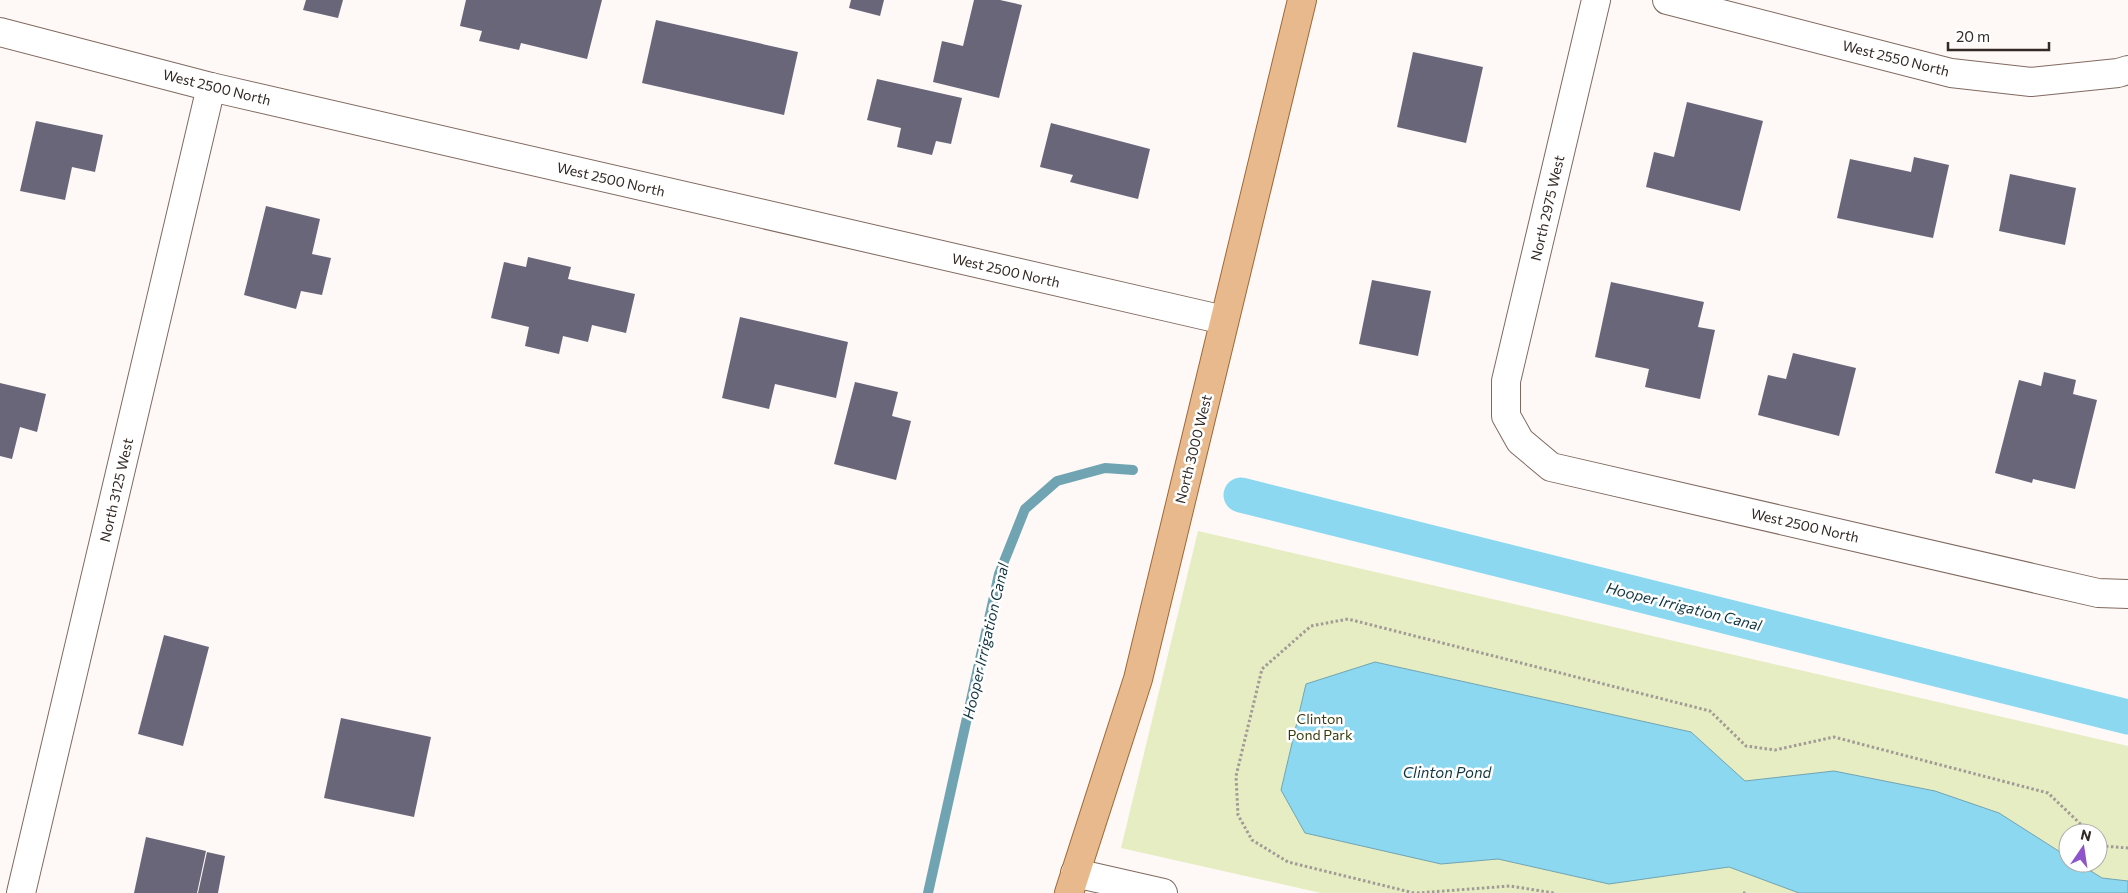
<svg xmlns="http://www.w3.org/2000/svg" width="2128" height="893" font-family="Commissioner,sans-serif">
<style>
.green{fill:#e6edc2;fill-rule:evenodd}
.water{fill:#8cd8f0;stroke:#71a4b3}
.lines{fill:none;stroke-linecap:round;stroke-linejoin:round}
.stream{stroke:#71a4b3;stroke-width:10}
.canal{stroke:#8cd8f0;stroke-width:35}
.building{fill:#6a667a}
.minor-casing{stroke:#806a60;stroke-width:30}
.major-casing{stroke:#9e6837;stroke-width:30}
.path{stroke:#a19a97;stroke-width:3;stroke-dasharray:2.5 2.5;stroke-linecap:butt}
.minor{stroke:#fff;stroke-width:28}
.major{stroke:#e8b98d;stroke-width:28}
.labels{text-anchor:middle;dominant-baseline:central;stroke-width:5;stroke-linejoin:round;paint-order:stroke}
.street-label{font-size:14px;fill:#332925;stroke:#fff}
.park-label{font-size:14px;fill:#373c0c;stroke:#fff}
.water-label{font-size:15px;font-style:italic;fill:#113540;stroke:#fff}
</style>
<rect width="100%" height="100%" fill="#fef9f7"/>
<path class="green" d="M1198,531L2128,746V893H1321L1121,848ZM2068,833H2098V863H2068Z"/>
<path class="water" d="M1375,662L1691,732L1745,781L1834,771L1935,791L1999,813L2068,857V863H2078L2102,878L2128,881V893H1799L1729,867L1609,884L1498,859L1441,864L1305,833L1281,790L1306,684Z"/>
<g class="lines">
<path class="stream" d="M928,893L999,574L1025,509L1057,481L1105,468L1133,470"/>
<path class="canal" d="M1241,495L2128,717"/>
</g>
<g class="building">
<path d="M306,0H343L338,18L303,10Z"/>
<path d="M466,0H602L587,59L521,43L519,50L479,41L482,31L460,26Z"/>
<path d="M851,0H884L880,16L849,8Z"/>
<path d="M974,0H1000L1022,5L999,98L933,82L942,41L963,46Z"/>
<path d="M656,20L798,52L784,115L642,83Z"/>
<path d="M1413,52L1483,67L1466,143L1397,127Z"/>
<path d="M877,79L962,98L951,144L936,141L932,155L897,147L901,128L867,120Z"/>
<path d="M1687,102L1763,121L1740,211L1646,187L1654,152L1674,157Z"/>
<path d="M36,121L103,135L95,172L72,167L65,200L20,191Z"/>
<path d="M1051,123L1150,149L1138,199L1070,182L1073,175L1040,167Z"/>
<path d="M1914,157L1949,165L1933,238L1837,218L1850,159L1911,172Z"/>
<path d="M2010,174L2076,188L2065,245L1999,231Z"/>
<path d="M266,206L320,219L312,254L331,258L322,295L301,291L296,309L244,295Z"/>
<path d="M528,257L571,267L568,279L635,294L626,333L592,325L588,342L563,336L559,354L525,346L529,327L491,318L504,262L526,267Z"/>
<path d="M1372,280L1431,291L1418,356L1359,344Z"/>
<path d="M1611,282L1704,302L1698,327L1715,330L1700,399L1645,387L1649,369L1595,357Z"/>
<path d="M740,317L848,342L836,398L775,384L769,409L722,398Z"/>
<path d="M1793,353L1856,368L1839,436L1758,415L1768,375L1786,379Z"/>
<path d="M2044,372L2076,380L2073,394L2097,400L2075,489L2033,479L2032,483L1995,473L2019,380L2041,386Z"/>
<path d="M855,382L898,392L892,416L911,421L896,480L834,464Z"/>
<path d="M0,383L46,394L37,432L20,427L12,459L0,456Z"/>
<path d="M164,635L209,647L183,746L138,734Z"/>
<path d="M341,718L431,737L414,817L324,798Z"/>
<path d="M146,837L206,851L197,893H134Z"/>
<path d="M207,852L225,856L218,893H198Z"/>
</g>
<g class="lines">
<g class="minor-casing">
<g id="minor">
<path d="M1596,0L1506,381V416L1520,441L1551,467L2098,593L2128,594"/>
<path d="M1667,0L1951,73L2031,82L2118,73L2128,70"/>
<path d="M0,32L211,87L1224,320"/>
<path d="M1075,873L1163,893"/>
<path d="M21,893L211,87"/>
</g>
</g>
<g class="major-casing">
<path id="major" d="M1069,893L1138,679L1302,0"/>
</g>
<g class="path">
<path d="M2098,841L2103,846L2128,848"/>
<path d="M1414,893L1288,862L1252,840L1238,815L1236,776L1262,669L1311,626L1348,619L1710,711L1746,746L1775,750L1834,737L2048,793L2090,833"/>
<path d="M1417,893L1510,886L1554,893"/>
<path d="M1743,893H1747"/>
</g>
<use href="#minor" class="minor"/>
<use href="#major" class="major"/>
</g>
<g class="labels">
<g class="street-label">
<text transform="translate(1896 58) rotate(14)">West 2550 North</text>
<text transform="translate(217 87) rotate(14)">West 2500 North</text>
<text transform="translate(611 179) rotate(13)">West 2500 North</text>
<text transform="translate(1547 208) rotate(-77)">North 2975 West</text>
<text transform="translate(1006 270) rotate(13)">West 2500 North</text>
<text transform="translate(1193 449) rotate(-76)">North 3000 West</text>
<text transform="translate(116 490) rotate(-77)">North 3125 West</text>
<text transform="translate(1805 525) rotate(13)">West 2500 North</text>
</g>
<g class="park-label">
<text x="1320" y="718">Clinton<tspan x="1320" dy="16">Pond Park</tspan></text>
</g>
<g class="water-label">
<text transform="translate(1684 606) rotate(14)">Hooper Irrigation Canal</text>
<text transform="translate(985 641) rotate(-77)">Hooper Irrigation Canal</text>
<text x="1447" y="772">Clinton Pond</text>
</g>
</g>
<g transform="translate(2083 848) rotate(13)"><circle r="24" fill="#ffffff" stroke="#ada9a8"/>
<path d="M0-4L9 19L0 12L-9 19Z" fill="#8f54cb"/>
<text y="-8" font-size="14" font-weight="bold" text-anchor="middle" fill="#332925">N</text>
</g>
<path d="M1948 42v8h101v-8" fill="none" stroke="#332925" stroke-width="2.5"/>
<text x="1956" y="42" font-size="15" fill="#332925" stroke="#ffffff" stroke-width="4" paint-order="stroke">20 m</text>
</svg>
